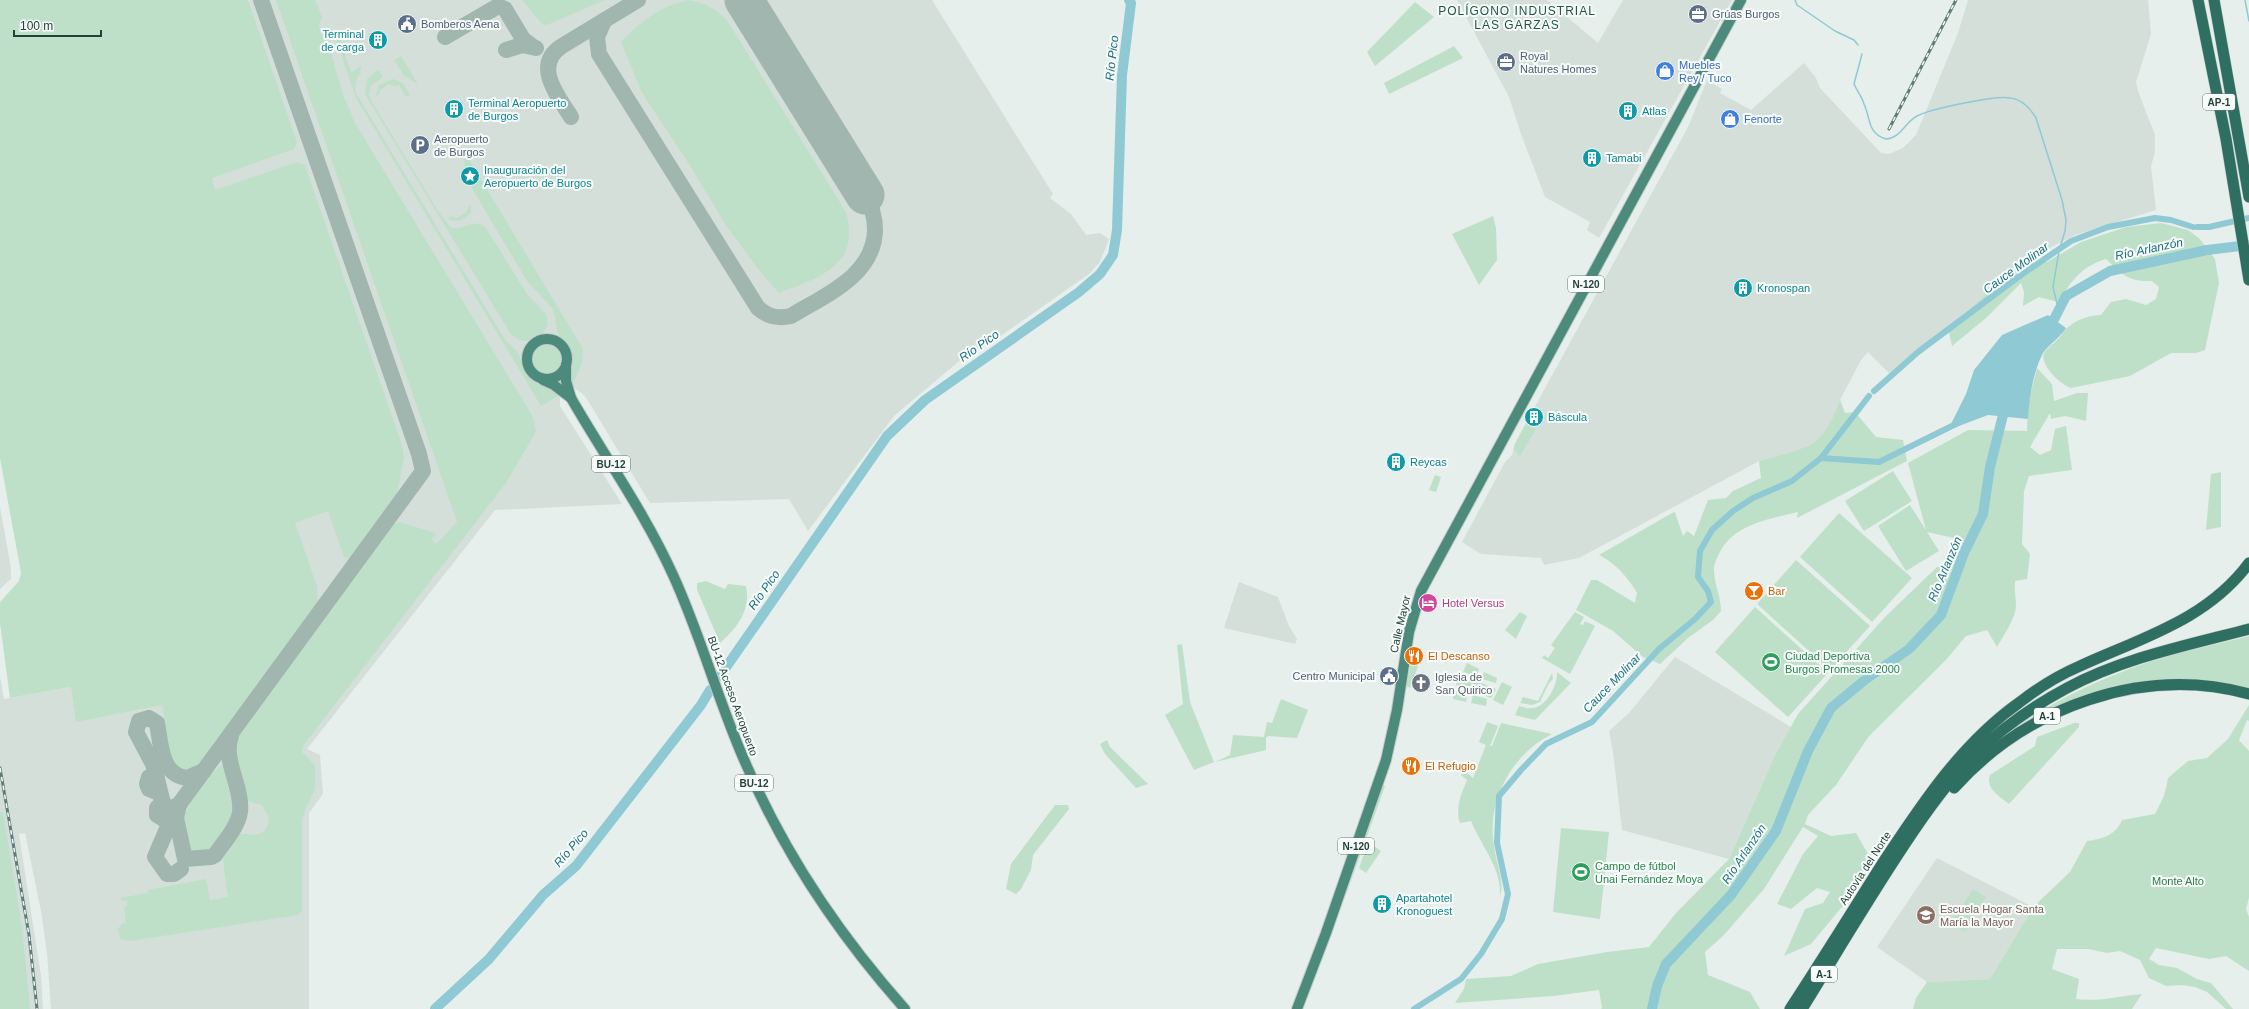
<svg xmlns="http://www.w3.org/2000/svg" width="2249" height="1009" font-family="Helvetica,sans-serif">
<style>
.built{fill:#d4dfda}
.green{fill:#bfe0c8}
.water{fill:#8ec9d4}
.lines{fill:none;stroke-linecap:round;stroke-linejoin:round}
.stream{stroke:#8ec9d4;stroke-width:1.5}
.canal{stroke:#8ec9d4;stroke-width:6}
.river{stroke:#8ec9d4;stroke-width:10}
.taxiway{stroke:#a2b6b0;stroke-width:16}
.runway{stroke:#a2b6b0;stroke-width:39}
.trunk-casing{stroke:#c2cac8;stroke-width:12}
.motorway-casing{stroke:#c2cac8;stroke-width:12}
.trunk{stroke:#4c8a7c;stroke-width:10}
.motorway{stroke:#2f6f62;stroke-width:11}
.rail-casing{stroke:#5f7d75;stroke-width:3}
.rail{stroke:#f7fbf9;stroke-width:1.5;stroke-dasharray:4.5;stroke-linecap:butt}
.labels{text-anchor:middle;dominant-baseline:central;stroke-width:4;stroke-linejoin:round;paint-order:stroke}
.shield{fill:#f7fbf9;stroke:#637a73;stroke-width:1}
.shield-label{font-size:10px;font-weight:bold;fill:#24423a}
.service-label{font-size:11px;fill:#4e5e75;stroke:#f7fbf9;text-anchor:start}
.culture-label{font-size:11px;fill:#0d838f;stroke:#f7fbf9;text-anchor:start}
.shop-label{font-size:11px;fill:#366cbe;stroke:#f7fbf9;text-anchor:start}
.food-label{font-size:11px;fill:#c56008;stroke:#f7fbf9;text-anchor:start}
.hotel-label{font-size:11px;fill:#b23c85;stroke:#f7fbf9;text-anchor:start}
.street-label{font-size:11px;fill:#24423a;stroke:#f7fbf9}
.leisure-label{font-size:11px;fill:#27864d;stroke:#f7fbf9;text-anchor:start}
.worship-label{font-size:11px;fill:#5b616d;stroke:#f7fbf9;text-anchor:start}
.park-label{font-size:11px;fill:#2d7a4b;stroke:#f7fbf9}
.education-label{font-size:11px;fill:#785e54;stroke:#f7fbf9;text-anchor:start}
.neighbourhood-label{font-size:12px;letter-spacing:1px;fill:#1f5548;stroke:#f7fbf9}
.water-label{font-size:12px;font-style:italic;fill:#1c6f80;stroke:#f7fbf9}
</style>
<rect width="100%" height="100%" fill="#e6efeb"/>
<g class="built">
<path d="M143,0H932L1053,194L1050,198L1071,214L1086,235L1100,233L1109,239L1100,262L1089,274L1002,335L964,357L894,416L808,531L789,499L650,503L585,396L572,386L560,395V406L622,504L495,510L307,749L320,755L323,794L309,813V1009H51L47,953L41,911L25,833L19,834L41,976L43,1009H0V676L4,699L71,687Z"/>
<path d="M1457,0H1547L1598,43L1623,0H1732L1599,238L1587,230L1590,222L1545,197L1521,134L1509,97Z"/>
<path d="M1968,0H2148L2151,34L2136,82L2138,91L2155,135V151L2151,167L2156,210L2075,235L2022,262L1948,328L1889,373L1868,352L1861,360L1840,400L1832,423L1823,436L1805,448L1759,461L1579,558L1544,565L1541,558L1481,554L1462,542L1505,462L1512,455L1515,443L1688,127L1707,80L1722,89L1720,93L1751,110L1804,63L1816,78L1820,88L1881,153L1889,154L1903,148L1916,135L1958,33Z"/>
<path d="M0,507L11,568V579L0,589Z"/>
<path d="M1239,582L1278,597L1289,626L1297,639L1295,644L1224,628Z"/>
<path d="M1675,657L1791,727L1775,755L1729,859L1622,830L1613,752L1609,731L1629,713Z"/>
<path d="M1937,858L2033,907L1990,979L1927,982L1877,947Z"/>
</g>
<g class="green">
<path d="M0,0H248L297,142L294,149L212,178L215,190L297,162L305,165L402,445L404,458L396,500L353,559L344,557L328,511L295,523L317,586L318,606L200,765L188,771C164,764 167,726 162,705L76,722L71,687L10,698L0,623V602L19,581L21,573L0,458Z"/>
<path d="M276,0H315L322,17L319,24L320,32L329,47L344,97L355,123L533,417L536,430L533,437L506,483L303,746L302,752L315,765C315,773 316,783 314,791C310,801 304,809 302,821V911L298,915L131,941L120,939L118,928L121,926V924L126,923L124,907L127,906V900L121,901V898L147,893L148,890L206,879L210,900L228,897L222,854L237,834C252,832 265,843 269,818L262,805L247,801L244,798L234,746L237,739L395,523L400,522L435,533L436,535L432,539L436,544L457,522Z"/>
<path d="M522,0H605L547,25L542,24Z"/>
<path d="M688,0C706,3 714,8 727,20L846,212C861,265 821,277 779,293L762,274L727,227L691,167L642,93L621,42C642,20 659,7 688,0Z"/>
<path d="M1415,2L1434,17L1375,66L1367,52Z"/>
<path d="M340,39L351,72L361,66C362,76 353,78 356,93L505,340L518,353L527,375L532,380L547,385L560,395L541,406L356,98L336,40Z"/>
<path d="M1454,46L1463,58L1389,94L1384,83Z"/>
<path d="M401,56L418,84L404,76L394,60Z"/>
<path d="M378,70L383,77L371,86L369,95L372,102L438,211L450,227C464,232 475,216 486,228L527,294L546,314L548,324C542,342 523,347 510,333L365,94L367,79Z"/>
<path d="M393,79L403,83L410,95L406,97L399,85L395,87L389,84L380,90L379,95L375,97L379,85Z"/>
<path d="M464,151L583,349L582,363L572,386L569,376L570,353L558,334L553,309L527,281L467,180L470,178L465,168Z"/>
<path d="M471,204V212C465,220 458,223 448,219L451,216L457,218L466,212L468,207Z"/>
<path d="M1493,216L1496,228L1497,260L1479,285L1452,234Z"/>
<path d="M2161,223L2188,230L2199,238L2215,259L2219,283L2205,350L2196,353H2171L2130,376L2071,388C2061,385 2039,365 2044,353C2046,349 2053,344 2057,340C2061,337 2063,331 2067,328C2076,320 2089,315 2101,315L2111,302L2126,299L2146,305L2156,299L2159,287L2152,281C2128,282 2123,275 2106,259C2080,267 2072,281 2058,302L2039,297L2023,306L2024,292L2021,283L1986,318L1952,346L1948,328L2022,262H2047L2081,242L2126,227Z"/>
<circle cx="547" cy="359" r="17"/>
<path d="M2037,368L2052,384L2054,401L2077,393H2088L2086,421L2065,416L2051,419L2050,413L2030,447L2040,455L2051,450L2055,429L2066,426L2072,470L2029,476L2024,491L2022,544L2030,554L2027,579L2015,581C2014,590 2016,597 2016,606C2016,617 2003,637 1997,647L1987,630L1966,636L1945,661L1869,736L1836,785L1808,815L1805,824L1831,836L1856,833L1868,854L1867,877L1811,944L1784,956L1805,909L1823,903L1830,892L1817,888L1791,909L1777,904L1803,854L1818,836L1803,827L1764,889L1723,936L1705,952L1708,975L1750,992L1760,1009H1601L1602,1008L1599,990L1554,996L1455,1003L1464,989L1466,979L1511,976L1538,964L1607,952L1649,947L1676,913L1729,859L1775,755L1798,714L1885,617L1936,568L1953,558L1954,538L1927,532L1939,551L1906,571L1878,526L1910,505L1926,530L1908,463L1968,430L2027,431L2028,403Z"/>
<path d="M1840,400L1845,413L1855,412L1876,437L1903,440L1907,461L1797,518L1798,512C1770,519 1734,524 1720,552C1717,557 1714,564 1714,569C1714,585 1721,596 1721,611L1713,620L1688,638L1660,664L1643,657L1613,631L1576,610L1591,580H1597L1635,603L1637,593C1627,576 1616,564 1599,555L1672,513L1675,512L1683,536L1687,531L1694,536L1708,500L1726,498L1733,491L1761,478L1759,461C1806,446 1821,453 1840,400Z"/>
<path d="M1525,425L1536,429L1520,456L1514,450V447Z"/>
<path d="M1893,471L1912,501L1864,531L1845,501Z"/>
<path d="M2221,472V527L2206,530L2211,474Z"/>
<path d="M1435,475L1441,477L1436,492L1429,490Z"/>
<path d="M1839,513L1912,578L1872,622L1800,557Z"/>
<path d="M1796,560L1870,626L1830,670L1757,604Z"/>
<path d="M706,581L725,589L728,584L746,586C751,610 737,628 720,643L697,590V583Z"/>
<path d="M1755,607L1828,673L1788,717L1715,652Z"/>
<path d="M1520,612L1527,616L1516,639L1505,630Z"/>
<path d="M1575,612L1584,617L1580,624L1583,625L1585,621L1595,626L1570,674L1542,658L1544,655L1548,658L1555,648L1551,645Z"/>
<path d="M2249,636V689L2228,684H2146L2014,732V729C2051,703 2089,684 2132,668C2169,654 2210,646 2249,636Z"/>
<path d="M1182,644L1190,702L1214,762L1194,770L1165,715L1183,704L1177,645Z"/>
<path d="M1411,663L1418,666L1410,688L1406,686Z"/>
<path d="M1467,663L1479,669L1477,676L1463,672Z"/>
<path d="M1484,672L1497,678L1496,683L1482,679Z"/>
<path d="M1557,672L1571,683L1535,720L1515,715L1519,706C1523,707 1528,709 1532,708C1546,708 1558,685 1557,672Z"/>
<path d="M1552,673L1553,679L1549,683L1540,702L1532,705L1520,703L1523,697L1538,701Z"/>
<path d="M1460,674L1496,689L1491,698L1456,685Z"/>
<path d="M1502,682L1512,687L1503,705L1493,700Z"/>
<path d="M1455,689L1468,693L1466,702L1453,699Z"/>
<path d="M1473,695L1487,699L1486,706L1471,703Z"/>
<path d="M1281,699L1308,710L1297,738L1268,736L1266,738V750L1215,762L1230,755L1233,735L1264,737L1267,722L1272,723Z"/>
<path d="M2249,705V721L2247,720L2239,740L2249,751V898L2246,909L2249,917V971L2226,956L2209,959L2156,948L2149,959L2159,965L2177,968L2197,979L2211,983L2233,1009H2226L2207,992L2195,987L2182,985L2166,986L2149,978L2140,960L2120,951L2107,953L2088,949H2057L2052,969L2079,979L2076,999C2097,1002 2120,996 2142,994L2132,1009H1913L1916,998L1927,982L1990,979L2033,907L2070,872L2087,841C2103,839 2116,835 2122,820L2155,814L2164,796L2168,778L2188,761L2207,758L2228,739Z"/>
<path d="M1487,722L1498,726L1490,746H1492L1501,723L1552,734C1512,754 1486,801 1494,846C1496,863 1505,881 1500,897C1502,868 1481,846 1471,821L1460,823C1455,808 1461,794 1467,780L1461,775L1463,770L1473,778L1486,745L1479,742Z"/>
<path d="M2074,723H2079V727L2009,804C2000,796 1985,789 1990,775L2035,746L2037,737Z"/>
<path d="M1107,740L1110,747L1148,784L1136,788L1105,754L1100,744Z"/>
<path d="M222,765L228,769L234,814L212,849L195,852L188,847C186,839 183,830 183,822C183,809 210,771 222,765Z"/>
<path d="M1383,786H1385L1340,912Z"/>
<path d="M1055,805H1068L1069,809L1033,855L1031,870L1021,889L1016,894L1006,889L1011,864Z"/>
<path d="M0,812H3L22,926L30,1009H0Z"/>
<path d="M1561,828L1609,832L1600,919L1553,912Z"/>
<path d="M1368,842L1381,851L1366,873L1359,868Z"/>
<path d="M1973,889L1986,897L1968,923L1956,915Z"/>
<path d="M1954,915L1969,925L1965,932L1950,922Z"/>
</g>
<path class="water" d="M2048,315L2066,328C2060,338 2049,344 2043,353C2033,372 2029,398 2028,419L1988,415L1951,429V424L1966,394L1974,370L2002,335Z"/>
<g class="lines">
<g class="stream">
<path d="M1795,0L1797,5L1835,31L1854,40L1858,45"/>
<path d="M2245,0L2249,21"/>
<path d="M1862,54L1854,84C1857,91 1862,97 1864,104C1871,119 1867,133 1886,139C1901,138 1905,122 1917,116C1930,109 1996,95 2010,98C2022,99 2030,108 2036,118L2062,200L2066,220L2065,231L2059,251L2053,287L2059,312"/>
</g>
<g class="canal">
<path d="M2197,227H2209L2249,218"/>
<path d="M1874,391L1918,352L2021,275L2071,241L2108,227L2155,218L2171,220L2193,227"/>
<path d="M1821,458L1879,462L1958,423"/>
<path d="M1414,1009L1461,979L1481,954L1502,919L1508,894L1497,843L1499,796L1521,770L1546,744L1592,722L1659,649L1695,619L1711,602L1708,591L1698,577L1700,551L1712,530L1733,511L1753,498L1792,481L1821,458L1869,396"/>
</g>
<g class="river">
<path d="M2048,331L2066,296L2110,271L2207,250L2249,245"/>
<path d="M720,676L887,436L925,400L1079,292L1100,274L1113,255L1117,230L1122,75L1131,3L1129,0"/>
<path d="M435,1009L489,959L543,895L576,866L701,705L710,690"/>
<path d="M1652,1009L1657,986L1666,964L1731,895L1776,831L1808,751L1831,708L1866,679L1909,649L1941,615L1964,553L1983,514L1990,467L2006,403"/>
</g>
<g class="taxiway">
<path d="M743,0L747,4"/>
<path d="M604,21L597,37L599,54L758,308C768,317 778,319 791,316C825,295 874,276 875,230C875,217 872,206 865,195"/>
<path d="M445,37L498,6L505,9L523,39L532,46"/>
<path d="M506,50L522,45L536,48"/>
<path d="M571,117C558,96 532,65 562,46L638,0"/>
<path d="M156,792L149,789L147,784L149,777L156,774L162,803L157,808V815L165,820L170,817L175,810"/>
<path d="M180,804L170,809L163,803L153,764L136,732L139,721L149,718L157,723C161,745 161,775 187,778L204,771"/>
<path d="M178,809L176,818L185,859L211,857L215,855C223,843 238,827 240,812C243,787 222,760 231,736"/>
<path d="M181,869L174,874H167L155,857L175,810L423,471L419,454L261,0"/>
</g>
<path class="runway" d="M744,0L865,195"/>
<g class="trunk-casing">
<g id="trunk">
<circle cx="547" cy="359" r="20"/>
<path d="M566,365V381L571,398C605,457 645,513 673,575C701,636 718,701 745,762C784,853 839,935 905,1009"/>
<path d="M543,380L554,385L571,398"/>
<path d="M1297,1009L1326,933L1386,760L1397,710L1409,632L1421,591L1741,0"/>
</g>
</g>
<g class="motorway-casing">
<g id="motorway">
<path d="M2198,0L2226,139L2249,280"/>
<path d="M2214,0L2249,197"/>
<path d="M1954,788C2027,707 2142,665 2249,694"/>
<path d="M1790,1009C1822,960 1853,910 1884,861C1923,802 1962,743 2020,702C2038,688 2059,675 2080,666C2141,638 2207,620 2249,563"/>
<path d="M1802,1009C1836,954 1869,898 1905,844C1926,812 1949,779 1977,752C2004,727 2035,705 2067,688C2123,658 2188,645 2249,629"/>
</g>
</g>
<use href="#trunk" class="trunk"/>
<use href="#motorway" class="motorway"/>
<g class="rail-casing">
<g id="rail">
<path d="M1889,129L1956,0"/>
<path d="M0,768L29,935L37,1009"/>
</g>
</g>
<use href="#rail" class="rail"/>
</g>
<defs>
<g id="office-disc" transform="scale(1)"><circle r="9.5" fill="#5c6f8a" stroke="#f7fbf9"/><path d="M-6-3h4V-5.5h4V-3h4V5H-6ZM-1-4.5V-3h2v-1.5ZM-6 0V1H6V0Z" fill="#fff"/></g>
<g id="civic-disc" transform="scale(1)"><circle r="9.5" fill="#5c6f8a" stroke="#f7fbf9"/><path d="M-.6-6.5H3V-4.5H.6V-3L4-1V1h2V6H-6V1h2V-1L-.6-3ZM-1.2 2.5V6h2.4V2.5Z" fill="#fff"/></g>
<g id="building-disc" transform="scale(1)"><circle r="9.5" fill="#0f9aa8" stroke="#f7fbf9"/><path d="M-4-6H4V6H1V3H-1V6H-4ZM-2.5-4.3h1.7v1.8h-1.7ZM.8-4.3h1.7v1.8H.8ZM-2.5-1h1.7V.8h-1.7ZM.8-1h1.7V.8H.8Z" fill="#fff"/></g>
<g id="shop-disc" transform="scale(1)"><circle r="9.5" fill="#3f7fe0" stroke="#f7fbf9"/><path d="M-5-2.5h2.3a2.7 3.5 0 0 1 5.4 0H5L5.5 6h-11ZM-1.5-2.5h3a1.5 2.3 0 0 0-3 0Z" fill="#fff"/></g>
<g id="parking-disc" transform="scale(1)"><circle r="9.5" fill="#5c6f8a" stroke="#f7fbf9"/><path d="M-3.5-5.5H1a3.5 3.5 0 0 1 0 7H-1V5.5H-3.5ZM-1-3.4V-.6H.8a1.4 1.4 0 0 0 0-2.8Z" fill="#fff"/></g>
<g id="sight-disc" transform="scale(1)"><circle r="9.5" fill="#0f9aa8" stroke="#f7fbf9"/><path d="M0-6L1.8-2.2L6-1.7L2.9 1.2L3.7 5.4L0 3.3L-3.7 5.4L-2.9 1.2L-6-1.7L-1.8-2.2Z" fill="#fff"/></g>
<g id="bar-disc" transform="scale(1)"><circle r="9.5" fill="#e8710a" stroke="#f7fbf9"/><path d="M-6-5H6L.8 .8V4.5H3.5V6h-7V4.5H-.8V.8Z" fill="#fff"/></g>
<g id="hotel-disc" transform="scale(1)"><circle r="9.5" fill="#d1479c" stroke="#f7fbf9"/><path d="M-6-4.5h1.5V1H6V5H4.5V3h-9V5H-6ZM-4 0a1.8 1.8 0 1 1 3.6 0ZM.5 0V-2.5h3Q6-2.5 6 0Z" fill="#fff"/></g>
<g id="restaurant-disc" transform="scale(1)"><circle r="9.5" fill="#e8710a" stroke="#f7fbf9"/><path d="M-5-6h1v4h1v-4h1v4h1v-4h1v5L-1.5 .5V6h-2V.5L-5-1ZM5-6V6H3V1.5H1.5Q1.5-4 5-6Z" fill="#fff"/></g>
<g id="stadium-disc" transform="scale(1)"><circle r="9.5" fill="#2e9e5b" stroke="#f7fbf9"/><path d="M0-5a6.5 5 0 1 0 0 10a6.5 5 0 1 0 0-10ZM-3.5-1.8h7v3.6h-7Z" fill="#fff"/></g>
<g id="church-disc" transform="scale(1)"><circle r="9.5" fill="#6b7280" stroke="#f7fbf9"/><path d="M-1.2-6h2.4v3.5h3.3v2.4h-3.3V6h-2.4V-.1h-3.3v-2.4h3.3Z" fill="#fff"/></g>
<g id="school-disc" transform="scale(1)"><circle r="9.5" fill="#8d6e63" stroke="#f7fbf9"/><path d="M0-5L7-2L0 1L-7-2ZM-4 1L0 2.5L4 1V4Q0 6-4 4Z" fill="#fff"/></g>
</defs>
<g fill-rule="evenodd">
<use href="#office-disc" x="1698" y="14"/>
<use href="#civic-disc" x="407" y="24"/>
<use href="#building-disc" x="378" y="40"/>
<use href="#office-disc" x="1506" y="62"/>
<use href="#shop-disc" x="1665" y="71"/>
<use href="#building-disc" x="454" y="109"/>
<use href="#building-disc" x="1628" y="111"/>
<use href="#shop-disc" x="1730" y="119"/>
<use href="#parking-disc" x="420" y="145"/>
<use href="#building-disc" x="1592" y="158"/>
<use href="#sight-disc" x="470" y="176"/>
<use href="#building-disc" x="1743" y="288"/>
<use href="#building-disc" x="1534" y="417"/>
<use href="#building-disc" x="1396" y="462"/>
<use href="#bar-disc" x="1754" y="591"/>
<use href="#hotel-disc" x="1428" y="603"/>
<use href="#restaurant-disc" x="1414" y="656"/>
<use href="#stadium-disc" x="1771" y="662"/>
<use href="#civic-disc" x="1389" y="676"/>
<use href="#church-disc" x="1421" y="683"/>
<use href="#restaurant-disc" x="1411" y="766"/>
<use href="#stadium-disc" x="1581" y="872"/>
<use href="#building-disc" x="1382" y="904"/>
<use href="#school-disc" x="1926" y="915"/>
</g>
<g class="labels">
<g class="shield">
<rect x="2203" y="94" width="32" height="16" rx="3"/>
<rect x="1568" y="276" width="36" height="16" rx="3"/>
<rect x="592" y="456" width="38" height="16" rx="3"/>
<rect x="2034" y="708" width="26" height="16" rx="3"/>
<rect x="735" y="775" width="38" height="16" rx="3"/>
<rect x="1338" y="838" width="36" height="16" rx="3"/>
<rect x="1811" y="966" width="26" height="16" rx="3"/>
</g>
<g class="shield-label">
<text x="2219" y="102">AP-1</text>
<text x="1586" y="284">N-120</text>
<text x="611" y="464">BU-12</text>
<text x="2047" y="716">A-1</text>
<text x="754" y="783">BU-12</text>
<text x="1356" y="846">N-120</text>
<text x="1824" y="974">A-1</text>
</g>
<g class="service-label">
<text x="1712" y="14">Grúas Burgos</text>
<text x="421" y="24">Bomberos Aena</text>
<text x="1520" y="56">Royal<tspan x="1520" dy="13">Natures Homes</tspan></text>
<text x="434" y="139">Aeropuerto<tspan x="434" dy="13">de Burgos</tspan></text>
<text x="1375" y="676" text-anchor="end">Centro Municipal</text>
</g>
<g class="culture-label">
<text x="364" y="34" text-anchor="end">Terminal<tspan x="364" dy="13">de carga</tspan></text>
<text x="468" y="103">Terminal Aeropuerto<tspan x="468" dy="13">de Burgos</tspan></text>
<text x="1642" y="111">Atlas</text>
<text x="1606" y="158">Tamabi</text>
<text x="484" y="170">Inauguración del<tspan x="484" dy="13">Aeropuerto de Burgos</tspan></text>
<text x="1757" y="288">Kronospan</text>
<text x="1548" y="417">Báscula</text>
<text x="1410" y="462">Reycas</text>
<text x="1396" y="898">Apartahotel<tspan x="1396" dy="13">Kronoguest</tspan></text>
</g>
<g class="shop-label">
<text x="1679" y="65">Muebles<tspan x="1679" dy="13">Rey / Tuco</tspan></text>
<text x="1744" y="119">Fenorte</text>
</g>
<g class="food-label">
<text x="1768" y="591">Bar</text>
<text x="1428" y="656">El Descanso</text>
<text x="1425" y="766">El Refugio</text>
</g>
<g class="hotel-label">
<text x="1442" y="603">Hotel Versus</text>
</g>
<g class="street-label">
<text transform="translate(1400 624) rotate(-77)">Calle Mayor</text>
<text transform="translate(733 696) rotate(70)">BU-12 Acceso Aeropuerto</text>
<text transform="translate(1865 868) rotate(-57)">Autovía del Norte</text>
</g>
<g class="leisure-label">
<text x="1785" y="656">Ciudad Deportiva<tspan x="1785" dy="13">Burgos Promesas 2000</tspan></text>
<text x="1595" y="866">Campo de fútbol<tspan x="1595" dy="13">Unai Fernández Moya</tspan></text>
</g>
<g class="worship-label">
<text x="1435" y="677">Iglesia de<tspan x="1435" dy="13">San Quirico</tspan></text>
</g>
<g class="park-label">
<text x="2178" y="881">Monte Alto</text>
</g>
<g class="education-label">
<text x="1940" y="909">Escuela Hogar Santa<tspan x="1940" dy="13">María la Mayor</tspan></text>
</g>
<g class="neighbourhood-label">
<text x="1517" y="11">POLÍGONO INDUSTRIAL<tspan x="1517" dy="14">LAS GARZAS</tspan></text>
</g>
<g class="water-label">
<text transform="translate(1112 58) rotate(-84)">Río Pico</text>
<text transform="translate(2149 249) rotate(-12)">Río Arlanzón</text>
<text transform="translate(2016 268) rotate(-36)">Cauce Molinar</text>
<text transform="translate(979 346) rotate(-35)">Río Pico</text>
<text transform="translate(1945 569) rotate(-67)">Río Arlanzón</text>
<text transform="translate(764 590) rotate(-55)">Río Pico</text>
<text transform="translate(1612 683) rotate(-46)">Cauce Molinar</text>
<text transform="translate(571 848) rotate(-49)">Río Pico</text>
<text transform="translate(1744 854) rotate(-56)">Río Arlanzón</text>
</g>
</g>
<path d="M14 30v6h87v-6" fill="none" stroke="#24423a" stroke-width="2"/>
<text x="20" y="30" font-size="12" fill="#24423a" stroke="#f7fbf9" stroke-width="3" paint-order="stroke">100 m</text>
</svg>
